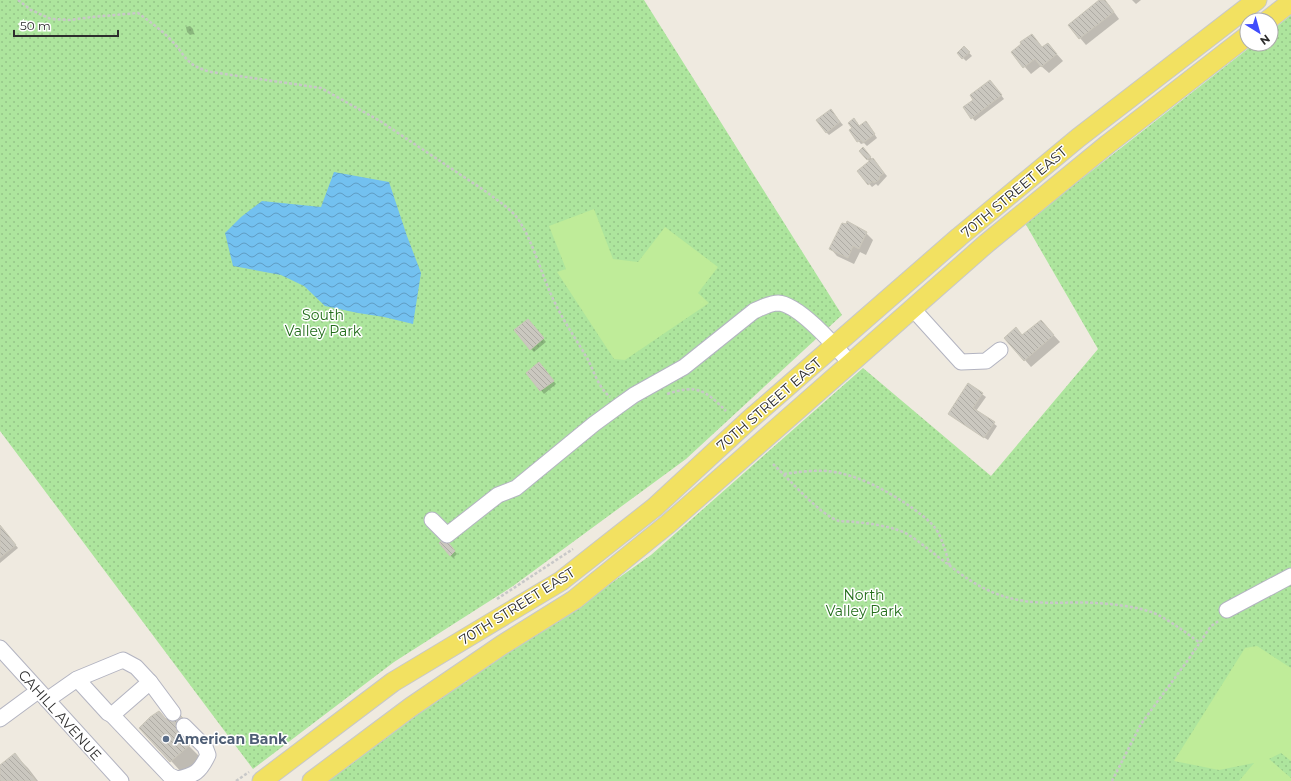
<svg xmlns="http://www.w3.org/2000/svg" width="1291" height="781" font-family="Montserrat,sans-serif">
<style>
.park{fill:url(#park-dots)}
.pitch{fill:#bfec99}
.water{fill:url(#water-waves)}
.shadow{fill:#0003}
.building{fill:url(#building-back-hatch);stroke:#cac6b9}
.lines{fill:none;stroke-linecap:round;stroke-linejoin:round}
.minor-casing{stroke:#b3b4c1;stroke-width:17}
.major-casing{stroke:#c8c8c8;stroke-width:21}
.path{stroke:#c8c8c8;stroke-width:2.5;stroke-dasharray:3 2;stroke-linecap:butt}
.minor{stroke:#fff;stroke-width:15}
.major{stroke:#f2e161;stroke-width:19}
.service-dot{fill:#5c6f8a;stroke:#fff;stroke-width:1.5}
.labels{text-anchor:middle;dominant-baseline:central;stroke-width:3;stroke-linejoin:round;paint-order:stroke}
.street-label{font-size:14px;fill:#2d2d2d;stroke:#fff}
.park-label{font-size:14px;fill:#226d1a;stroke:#fff}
.service-label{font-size:14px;font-weight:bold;fill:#4e5e75;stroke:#fff;text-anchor:start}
</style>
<defs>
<pattern id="park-dots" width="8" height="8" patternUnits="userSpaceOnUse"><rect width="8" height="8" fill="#ade59d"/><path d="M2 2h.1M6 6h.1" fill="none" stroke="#95c588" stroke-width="1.8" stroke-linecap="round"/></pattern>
<pattern id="water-waves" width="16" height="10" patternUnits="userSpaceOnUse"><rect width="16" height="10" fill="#73c1f0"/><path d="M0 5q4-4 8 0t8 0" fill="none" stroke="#5f9dc3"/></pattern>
<pattern id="building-back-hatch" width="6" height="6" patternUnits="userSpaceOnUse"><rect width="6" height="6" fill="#cac7bf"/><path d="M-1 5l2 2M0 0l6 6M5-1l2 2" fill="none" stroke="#aeaba4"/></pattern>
</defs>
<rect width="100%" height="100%" fill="#efeae0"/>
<g class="park">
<path d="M0,0H644L842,315L686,459L513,586L394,662L253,769L0,431Z"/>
<path d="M1291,15V781H328L443,695L589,599L651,555L863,368L991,476L1098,349L1025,223L1254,44H1271V31Z"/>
</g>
<g class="pitch">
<path d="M594,209L613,259L638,262L665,227L718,267L698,293L709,303L625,360L614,359L557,272L566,269L549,226Z"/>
<path d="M1257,646L1291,668V761L1281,753L1269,759L1291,778V781H1239L1254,763L1219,770L1174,761L1245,648Z"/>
</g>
<path class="water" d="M334,172L389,182L407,236L421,273L413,324L384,317L358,313L325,306L304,286L281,275L233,266L225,233L241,217L262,201L321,207Z"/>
<g class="shadow">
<path d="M1101,0H1104L1109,5L1119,19L1086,45L1069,25Z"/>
<path d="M1132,0H1141L1136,4Z"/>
<path d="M190,26L193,29L194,34L190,35L187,32L186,27Z"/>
<path d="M1032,36L1043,48L1048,44L1063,61L1049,73L1041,66L1031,74L1012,52Z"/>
<path d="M964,47L972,56L966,61L958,53Z"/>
<path d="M990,81L1004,99L975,121L964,108L974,100Z"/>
<path d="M833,113L843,125L829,135L826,132Z"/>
<path d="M857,122L860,127L869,126L877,138L867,146L864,143L861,144L850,131Z"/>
<path d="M866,152L887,176L878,186L876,184L872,187L858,171L870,162L867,159Z"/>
<path d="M866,233L873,240L866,255L860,252L854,264L837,256L831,249Z"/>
<path d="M530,323L546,342L534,352L531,349Z"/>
<path d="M1047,328L1060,342L1031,367L1025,360L1023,336Z"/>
<path d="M539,363L556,384L544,394L527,373Z"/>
<path d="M968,384L986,397L976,411L997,426L988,440L952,416Z"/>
<path d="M0,526L18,548L0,563Z"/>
<path d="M447,542L457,554L453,558L450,555Z"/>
<path d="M167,720L200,737L189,746L202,759L184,775L141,728Z"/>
<path d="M15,755L28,768L38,781H0V766Z"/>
</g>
<g class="building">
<path d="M1099,0H1105L1114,12L1079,39L1068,25Z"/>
<path d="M1032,34L1042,47L1048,43L1057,54L1041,67L1035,59L1023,68L1011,52L1021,44L1020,42Z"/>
<path d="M964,46L970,52L962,59L957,53Z"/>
<path d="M990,80L1002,95L971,119L963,107L973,100L970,95Z"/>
<path d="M831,109L840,122L826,133L816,120Z"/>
<path d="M854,118L859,126L866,121L875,134L863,143L861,140L857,142L849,130L852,128L848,123Z"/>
<path d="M863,147L871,157L867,160L859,151Z"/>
<path d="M873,158L884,173L879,177L880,179L874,183L873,181L868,185L857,171Z"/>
<path d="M847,221L867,232L859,249L853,246L848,258L829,249L842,223L846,224Z"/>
<path d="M528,319L544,338L530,350L514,330Z"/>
<path d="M1041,320L1054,335L1024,361L1004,338L1016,327L1022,335Z"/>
<path d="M539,362L554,381L540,391L526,373Z"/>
<path d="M968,383L983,393L973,408L995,422L984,438L948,414Z"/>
<path d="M0,525L16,545L0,558Z"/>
<path d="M445,538L455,551L450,556L439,543Z"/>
<path d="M176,710L187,723L177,732L190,745L170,762L139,728L150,717L159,711L166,719Z"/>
<path d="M15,753L36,781H0V765Z"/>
</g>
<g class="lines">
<g class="minor-casing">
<g id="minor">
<path d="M913,309L961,362L986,361L1000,350"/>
<path d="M432,520L447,535L498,495L516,488L594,424L620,405L634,395L684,367L754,311C761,308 770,303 778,303C799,304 836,347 850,363"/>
<path d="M1227,610L1291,576"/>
<path d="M0,648L121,781"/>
<path d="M150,682L173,713"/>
<path d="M47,700L77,679L123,660L136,667L150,682L112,715L108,713L77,679"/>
<path d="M112,715L169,775L177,779C195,775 200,772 208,755L205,747L184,726"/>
<path d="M0,719L38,691"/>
</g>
</g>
<g class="major-casing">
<g id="major">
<path d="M1268,20L1291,2"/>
<path d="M262,781L393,682L561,581L655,507L748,421L959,237L1078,138L1257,0"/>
<path d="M312,781L411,707L502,645L574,600L668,524L987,243L1108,144L1247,36"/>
</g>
</g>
<g class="path">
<path d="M18,0L31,10L51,19L70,20L92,17L138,13C149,21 160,29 170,39C187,56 184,65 211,72L321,88L380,121L488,193C498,201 511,209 518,219C535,245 541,275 555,303C564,322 576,339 587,358C594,371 598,387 610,397"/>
<path d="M667,394C697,384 705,390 726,411"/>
<path d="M773,464C788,478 821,516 839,521C844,522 850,521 854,522C869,523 895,527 907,534C922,543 935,555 949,565C966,579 988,593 1010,598C1038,606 1068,601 1097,603C1113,604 1139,607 1154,613C1171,621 1185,632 1200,643"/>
<path d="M784,474C798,472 813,470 827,471C856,474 884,489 908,505C918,512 929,520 936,529C943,540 946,554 950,566"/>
<path d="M497,599L573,549"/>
<path d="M236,781L249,772"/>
<path d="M1112,781L1141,724L1188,660L1211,626L1220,620"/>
</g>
<use href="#minor" class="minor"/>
<use href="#major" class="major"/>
</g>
<circle class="service-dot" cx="166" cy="739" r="4"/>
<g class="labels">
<g class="street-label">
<text transform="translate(1014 192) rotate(-40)">70TH STREET EAST</text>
<text transform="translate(769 404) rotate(-41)">70TH STREET EAST</text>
<text transform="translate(517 606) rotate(-32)">70TH STREET EAST</text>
<text transform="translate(60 715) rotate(48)">CAHILL AVENUE</text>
</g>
<g class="park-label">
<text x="323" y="315">South<tspan x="323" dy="16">Valley Park</tspan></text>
<text x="864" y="595">North<tspan x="864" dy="16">Valley Park</tspan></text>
</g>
<g class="service-label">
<text x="174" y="739">American Bank</text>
</g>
</g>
<g transform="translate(1259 32) rotate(143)"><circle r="19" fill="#ffffff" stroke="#ababab"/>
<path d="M0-3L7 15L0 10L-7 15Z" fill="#404dfc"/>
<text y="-6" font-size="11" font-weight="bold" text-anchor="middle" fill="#2d2d2d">N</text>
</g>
<path d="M14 30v6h104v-6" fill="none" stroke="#2d2d2d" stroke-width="2"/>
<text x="20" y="30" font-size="12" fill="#2d2d2d" stroke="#ffffff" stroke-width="3" paint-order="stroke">50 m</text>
</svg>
